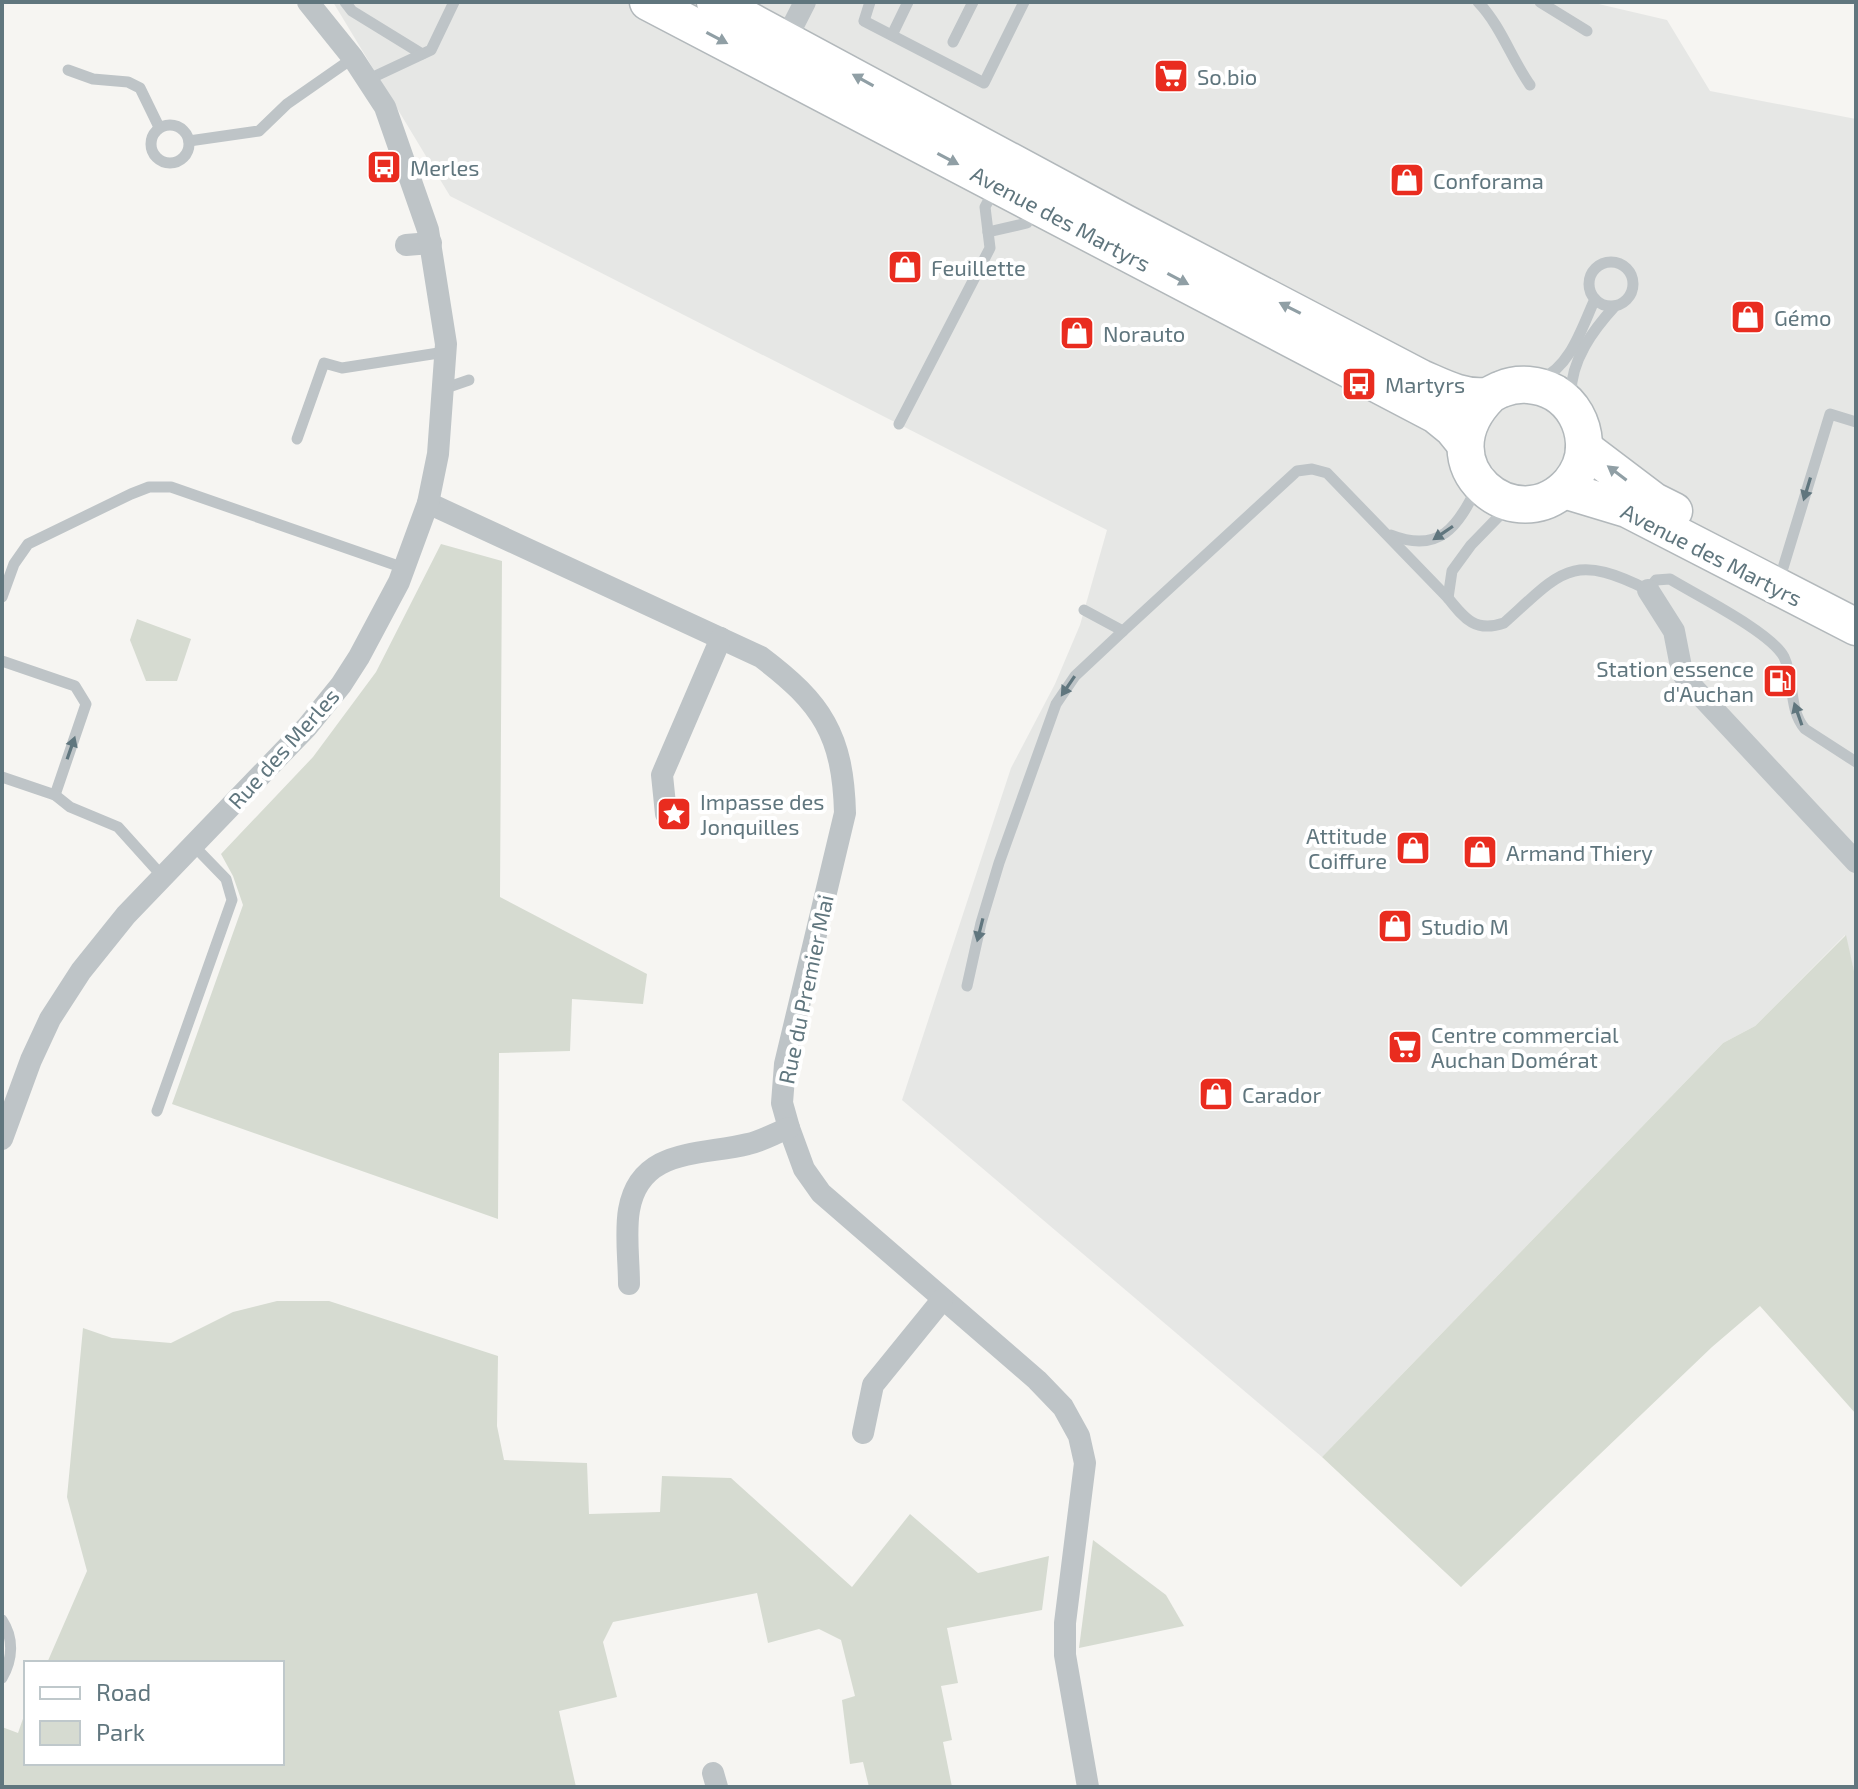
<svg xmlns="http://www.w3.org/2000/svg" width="1858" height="1789" font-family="'Exo 2',sans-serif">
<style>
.built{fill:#e6e7e5}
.green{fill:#d6dbd1}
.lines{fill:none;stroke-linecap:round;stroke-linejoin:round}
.primary-casing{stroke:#b2b8bb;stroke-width:39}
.service{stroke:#bec4c7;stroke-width:11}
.minor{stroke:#bec4c7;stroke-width:22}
.primary{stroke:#fff;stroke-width:36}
.oneway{fill:#909fa5}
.oneway2{fill:#60767e}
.labels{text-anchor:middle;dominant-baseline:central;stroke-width:8;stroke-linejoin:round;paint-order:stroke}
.poi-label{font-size:22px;fill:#60767e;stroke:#fff;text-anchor:start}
.street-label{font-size:22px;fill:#60767e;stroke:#fff}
</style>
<rect width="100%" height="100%" fill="#f6f5f2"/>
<path class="built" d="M333,2H1590L1667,20L1710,91L1856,119V980L1845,935L1755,1026L1723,1043L1322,1457L902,1100L1011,768L1055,684L1080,625L1107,530L450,196Z"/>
<g class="green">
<path d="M441,544L502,561L500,897L647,974L643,1004L572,999L570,1051L499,1053L498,1219L172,1104L243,905L233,876L221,854L313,757L376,672Z"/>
<path d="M137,619L191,639L177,681H146L130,640Z"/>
<path d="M1846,935L1856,980V1414L1760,1306L1712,1347L1461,1587L1322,1457L1723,1043L1755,1026Z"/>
<path d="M277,1301H329L498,1356L497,1426L504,1460L587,1463L589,1514L660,1512L662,1476L731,1478L852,1587L910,1514L978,1573L1049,1556L1042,1610L947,1628L958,1683L941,1686L952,1740L943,1742L952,1787H869L863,1762L850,1764L842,1700L855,1696L841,1640L819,1629L768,1643L757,1593L613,1622L603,1642L617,1697L559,1711L576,1787H2V1727L18,1733L26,1710V1763H282V1663H47L87,1571L67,1497L83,1328L112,1338L171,1343L233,1312Z"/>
<path d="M1093,1540L1166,1595L1184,1626L1079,1648Z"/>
</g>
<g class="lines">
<g class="primary-casing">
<g id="primary">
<path d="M648,2L1436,415L1452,428L1465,444"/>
<path d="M715,2L1125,223L1421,378C1442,387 1462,398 1485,396C1492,395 1495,391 1502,389C1518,382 1539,384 1555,393C1573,404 1583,423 1584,443C1585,457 1579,472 1570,483C1517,543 1421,465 1489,396"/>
<path d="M1584,448L1654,501L1674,511"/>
<path d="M1564,490L1627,509L1856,627"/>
</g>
</g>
<g class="service">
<path d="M345,2L352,11L422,54"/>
<path d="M870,2L864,21L984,83L1024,2"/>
<path d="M1478,2C1501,26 1511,58 1530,85"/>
<path d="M1540,2L1587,31"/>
<path d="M892,35L908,2"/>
<path d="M953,42L973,2"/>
<path d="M68,70L93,79L128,82L140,88L159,127"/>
<path d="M367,80L431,50L454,2"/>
<circle cx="170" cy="144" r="19"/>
<path d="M189,141L259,131L287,104L353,58"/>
<path d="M988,232L1027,223L1033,210"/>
<circle cx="1611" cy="284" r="22"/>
<path d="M1541,379C1571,366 1582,327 1595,299"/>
<path d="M443,389L469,380"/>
<path d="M1571,394C1571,360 1593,330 1615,306"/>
<path d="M899,424L990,248L985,207L995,188"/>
<path d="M297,439L324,363L342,368L445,352"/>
<path d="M1391,535C1439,554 1458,527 1477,487"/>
<path d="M1783,568L1830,414L1856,422"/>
<path d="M2,597L14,564L28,544L131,494L149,487H171L404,568"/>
<path d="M1448,598L1452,571L1471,545L1507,508"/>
<path d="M1084,610L1123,631L1297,471L1312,469L1327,473L1448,598C1464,618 1475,633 1504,623C1561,572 1571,551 1648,590L1656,580L1670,579C1696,595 1771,632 1784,657C1795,680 1788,709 1805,729L1856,762"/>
<path d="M2,661L75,686L86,704L55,795L2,777"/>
<path d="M55,795L70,807L118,827L163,877"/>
<path d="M967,986L981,923L999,863L1056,704L1075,676L1123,631"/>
<path d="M157,1111L232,900L226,879L193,845"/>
<path d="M2,1620C14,1638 13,1659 2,1678"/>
</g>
<g class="minor">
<path d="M780,51L805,2"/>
<path d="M406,245L431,243"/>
<path d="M428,503L761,657C822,703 843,735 845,813L785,1064L782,1103L789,1128L804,1169L821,1193L1037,1380L1063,1407L1079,1436L1085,1463L1065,1623V1655L1088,1787"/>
<path d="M1648,590L1674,631L1682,672L1688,682L1856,862"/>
<path d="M666,814L662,775L721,638"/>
<path d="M2,1139L31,1060L50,1019L81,971L126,915L307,727L341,685L359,657L399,582L428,503L438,454L446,344L428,230L385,107L353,58L308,2"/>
<path d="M629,1284C629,1260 625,1233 629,1210C640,1147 701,1156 748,1144C762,1141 775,1133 789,1128"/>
<path d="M863,1433L873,1385L942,1300"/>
<path d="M713,1773L717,1787"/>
</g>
<use href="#primary" class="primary"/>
</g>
<defs><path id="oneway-solid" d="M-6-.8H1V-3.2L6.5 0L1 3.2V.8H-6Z" transform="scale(2)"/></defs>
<g class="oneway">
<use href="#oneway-solid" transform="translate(717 38) rotate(28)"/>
<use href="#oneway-solid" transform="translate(863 80) rotate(-151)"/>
<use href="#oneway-solid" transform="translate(948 159) rotate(28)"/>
<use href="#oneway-solid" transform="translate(1178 279) rotate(28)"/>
<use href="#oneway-solid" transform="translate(1290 308) rotate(-153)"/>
<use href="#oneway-solid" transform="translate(1617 473) rotate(-143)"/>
</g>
<g class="oneway2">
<use href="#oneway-solid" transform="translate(1807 489) rotate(107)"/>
<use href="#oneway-solid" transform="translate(1443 533) rotate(146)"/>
<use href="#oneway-solid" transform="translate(1068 686) rotate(124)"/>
<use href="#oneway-solid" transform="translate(1798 714) rotate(-109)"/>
<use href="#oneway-solid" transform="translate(71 748) rotate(-71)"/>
<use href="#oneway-solid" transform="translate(980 930) rotate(104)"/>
</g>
<defs>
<g id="supermarket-square" transform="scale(1.8)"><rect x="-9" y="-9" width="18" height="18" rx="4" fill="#e92c1f" stroke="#fff"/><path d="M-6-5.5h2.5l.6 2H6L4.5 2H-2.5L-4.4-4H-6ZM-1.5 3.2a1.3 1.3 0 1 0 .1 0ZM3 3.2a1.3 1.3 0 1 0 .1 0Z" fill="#fff"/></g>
<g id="bus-square" transform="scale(1.8)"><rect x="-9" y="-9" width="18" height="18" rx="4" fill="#e92c1f" stroke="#fff"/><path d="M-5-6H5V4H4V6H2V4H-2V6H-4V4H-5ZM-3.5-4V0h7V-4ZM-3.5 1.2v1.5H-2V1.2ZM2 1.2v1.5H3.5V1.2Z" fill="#fff"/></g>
<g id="shop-square" transform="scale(1.8)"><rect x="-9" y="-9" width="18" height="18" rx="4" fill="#e92c1f" stroke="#fff"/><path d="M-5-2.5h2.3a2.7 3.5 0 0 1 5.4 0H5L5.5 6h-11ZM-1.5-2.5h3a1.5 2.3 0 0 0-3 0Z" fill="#fff"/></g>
<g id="fuel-square" transform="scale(1.8)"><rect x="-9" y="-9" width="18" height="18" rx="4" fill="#e92c1f" stroke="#fff"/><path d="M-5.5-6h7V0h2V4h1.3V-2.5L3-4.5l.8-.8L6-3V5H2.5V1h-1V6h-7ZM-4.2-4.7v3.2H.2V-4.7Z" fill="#fff"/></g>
<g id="sight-square" transform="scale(1.8)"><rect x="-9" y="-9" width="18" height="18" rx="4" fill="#e92c1f" stroke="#fff"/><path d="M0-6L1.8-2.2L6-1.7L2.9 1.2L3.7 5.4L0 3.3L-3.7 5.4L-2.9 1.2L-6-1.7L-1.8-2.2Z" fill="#fff"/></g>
</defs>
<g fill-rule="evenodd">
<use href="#supermarket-square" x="1171" y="76"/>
<use href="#bus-square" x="384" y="167"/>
<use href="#shop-square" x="1407" y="180"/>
<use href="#shop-square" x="905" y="267"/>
<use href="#shop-square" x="1748" y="317"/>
<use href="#shop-square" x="1077" y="333"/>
<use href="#bus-square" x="1359" y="384"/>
<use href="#fuel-square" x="1780" y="681"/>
<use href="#sight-square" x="674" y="814"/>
<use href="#shop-square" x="1413" y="848"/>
<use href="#shop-square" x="1480" y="852"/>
<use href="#shop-square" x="1395" y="926"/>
<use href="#supermarket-square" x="1405" y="1047"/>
<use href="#shop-square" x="1216" y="1094"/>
</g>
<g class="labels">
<g class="poi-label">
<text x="1197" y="76">So.bio</text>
<text x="410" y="167">Merles</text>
<text x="1433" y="180">Conforama</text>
<text x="931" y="267">Feuillette</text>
<text x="1774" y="317">Gémo</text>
<text x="1103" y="333">Norauto</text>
<text x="1385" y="384">Martyrs</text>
<text x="1754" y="668" text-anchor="end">Station essence<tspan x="1754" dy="25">d'Auchan</tspan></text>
<text x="700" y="801">Impasse des<tspan x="700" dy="25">Jonquilles</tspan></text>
<text x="1387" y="835" text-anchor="end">Attitude<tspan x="1387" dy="25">Coiffure</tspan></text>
<text x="1506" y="852">Armand Thiery</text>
<text x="1421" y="926">Studio M</text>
<text x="1431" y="1034">Centre commercial<tspan x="1431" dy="25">Auchan Domérat</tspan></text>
<text x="1242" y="1094">Carador</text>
</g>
<g class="street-label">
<text transform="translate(1061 218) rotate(28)">Avenue des Martyrs</text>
<text transform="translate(1712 554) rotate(27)">Avenue des Martyrs</text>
<text transform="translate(283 748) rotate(-48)">Rue des Merles</text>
<text transform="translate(805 989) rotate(-78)">Rue du Premier Mai</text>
</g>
</g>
<rect width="1858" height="1789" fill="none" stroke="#60767e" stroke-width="8"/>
<rect x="24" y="1661" width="260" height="104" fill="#ffffff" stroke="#bfc8cb" stroke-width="2"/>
<rect x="40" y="1687" width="40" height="12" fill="#ffffff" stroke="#bfc8cb" stroke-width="2"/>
<text x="96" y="1701" font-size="24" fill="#60767e">Road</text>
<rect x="40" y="1721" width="40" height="24" fill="#d6dbd1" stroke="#bfc8cb" stroke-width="2"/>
<text x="96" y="1741" font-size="24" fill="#60767e">Park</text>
</svg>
